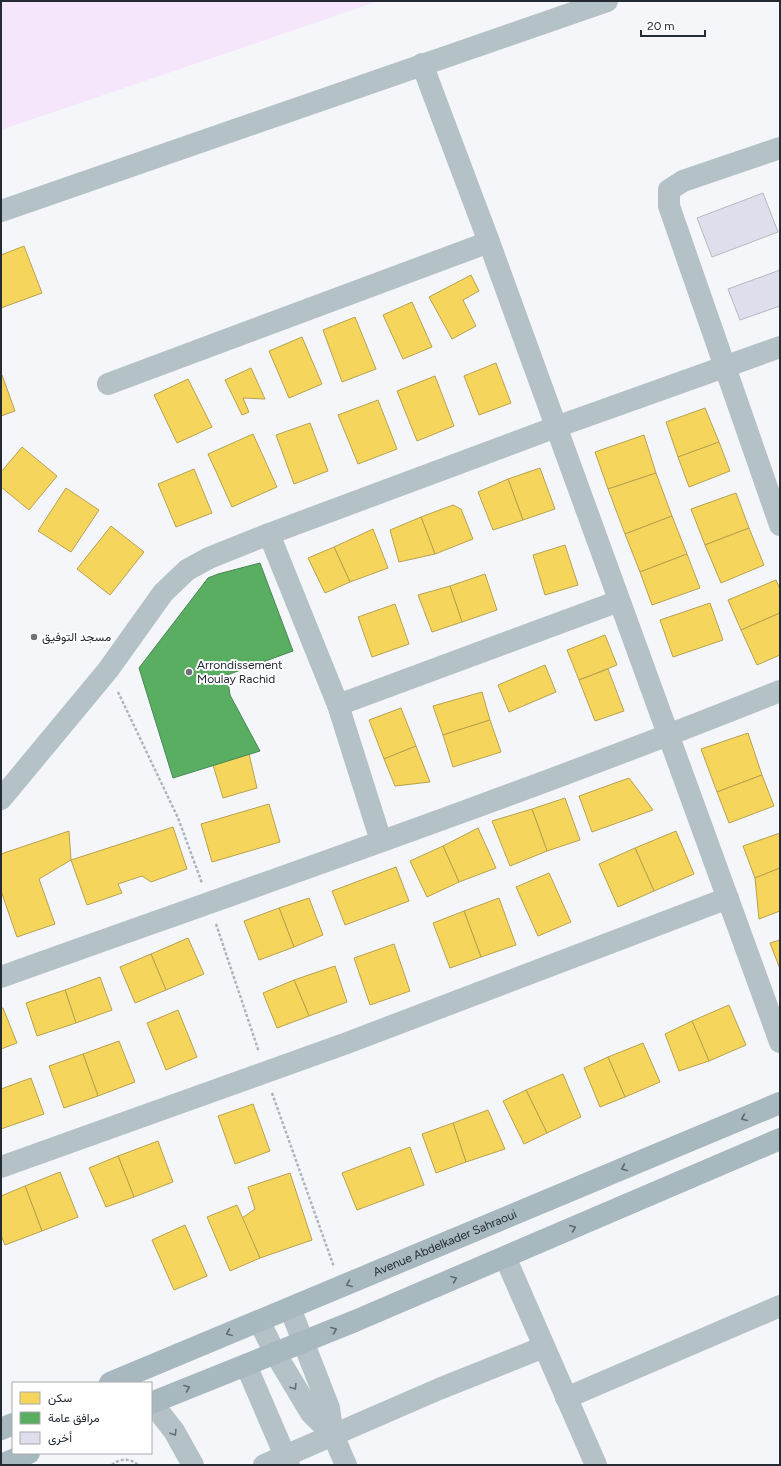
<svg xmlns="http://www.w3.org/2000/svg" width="781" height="1466" font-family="Figtree,Vazirmatn,sans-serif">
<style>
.green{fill:#f5e6fb}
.homes{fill:#f6d55c;stroke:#b7a250}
.public{fill:#5aae61;stroke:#4a8754}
.building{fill:#dfdeec;stroke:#b8b8bf}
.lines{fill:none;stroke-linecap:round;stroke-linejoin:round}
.path{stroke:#aeb6bb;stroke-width:2.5;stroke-dasharray:3 2;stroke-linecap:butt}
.minor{stroke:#b4c1c7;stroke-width:22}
.major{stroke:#a8b8bf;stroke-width:22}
.oneway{stroke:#5f6a73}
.oneway2{stroke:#656e77}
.poi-dot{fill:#6d727a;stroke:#fff;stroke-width:1.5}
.labels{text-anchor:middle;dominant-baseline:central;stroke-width:4;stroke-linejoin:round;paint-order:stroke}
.poi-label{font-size:12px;fill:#242b35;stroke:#fff;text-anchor:start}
.street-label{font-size:12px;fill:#242b35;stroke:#fff}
</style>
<rect width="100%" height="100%" fill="#f4f6f9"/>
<path class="green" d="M1,1H379L1,130Z"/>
<g class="homes">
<path d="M24,246L42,293L1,308V255Z"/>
<path d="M471,275L479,291L463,300L476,326L452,339L429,297Z"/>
<path d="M412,302L432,347L403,359L383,315Z"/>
<path d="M355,317L376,369L342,382L323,330Z"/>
<path d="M302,337L322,384L289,398L269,351Z"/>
<path d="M496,363L511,403L479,415L464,376Z"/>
<path d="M251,368L265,399L243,398L249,412L242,415L225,380Z"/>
<path d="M1,375H2L15,411L1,416Z"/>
<path d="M435,376L454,426L417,441L397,391Z"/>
<path d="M188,379L212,427L177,443L154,395Z"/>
<path d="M378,400L397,449L358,464L338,415Z"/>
<path d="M705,408L719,442L678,457L666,422Z"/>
<path d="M310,423L328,471L294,484L276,435Z"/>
<path d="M253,434L277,487L232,507L208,454Z"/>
<path d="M644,435L656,473L608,489L595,452Z"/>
<path d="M719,442L730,471L689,487L678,457Z"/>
<path d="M22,447L57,476L29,510L1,487V472Z"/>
<path d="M540,468L555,509L523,520L508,479Z"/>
<path d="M194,469L212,513L176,527L158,484Z"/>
<path d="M656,473L672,516L625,534L608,489Z"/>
<path d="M508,479L523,520L493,530L478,492Z"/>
<path d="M66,488L99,510L71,552L38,531Z"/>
<path d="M736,493L749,528L705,545L691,509Z"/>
<path d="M453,505L461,509L473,539L435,554L421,517Z"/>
<path d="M672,516L687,554L640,572L625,534Z"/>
<path d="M421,517L435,554L399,562L390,530Z"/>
<path d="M111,526L144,552L110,595L77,569Z"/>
<path d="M749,528L764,565L721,583L705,545Z"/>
<path d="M373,529L388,568L350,582L334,547Z"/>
<path d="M565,545L578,585L545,595L533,555Z"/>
<path d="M334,547L350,582L325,593L308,558Z"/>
<path d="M687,554L700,588L652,605L640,572Z"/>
<path d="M485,574L497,610L462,622L450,586Z"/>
<path d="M776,580L780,589V613L741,630L728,600Z"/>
<path d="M450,586L462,622L432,632L418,595Z"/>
<path d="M710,603L723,640L673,657L660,620Z"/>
<path d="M395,604L409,644L372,657L358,617Z"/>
<path d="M780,613V655L757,665L741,630Z"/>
<path d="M605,635L617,665L579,680L567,650Z"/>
<path d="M545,665L556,692L509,712L498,685Z"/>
<path d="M608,669L624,711L595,721L579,680Z"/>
<path d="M482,692L490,720L443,735L433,706Z"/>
<path d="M401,708L416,746L384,759L369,720Z"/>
<path d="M490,720L501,752L453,767L443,735Z"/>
<path d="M748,733L762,775L717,792L701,749Z"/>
<path d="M416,746L430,782L395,786L384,759Z"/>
<path d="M249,754L257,788L223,798L213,765Z"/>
<path d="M762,775L774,806L729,823L717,792Z"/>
<path d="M629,778L653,810L592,832L579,796Z"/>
<path d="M565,798L580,840L547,851L532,809Z"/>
<path d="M269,804L280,842L212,862L201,824Z"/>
<path d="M532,809L547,851L510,866L492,821Z"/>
<path d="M173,827L187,869L151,882L142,876L118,884L122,893L87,905L71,860Z"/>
<path d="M478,828L496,868L459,882L443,846Z"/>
<path d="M69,831L71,860L39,879L55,924L17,937L1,891V854Z"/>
<path d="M676,831L694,874L654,891L635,848Z"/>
<path d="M780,833V868L755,878L743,846Z"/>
<path d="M443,846L459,882L427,897L410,861Z"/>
<path d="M635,848L654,891L618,907L599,864Z"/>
<path d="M396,867L409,901L345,925L332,891Z"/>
<path d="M780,868V911L759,919L755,878Z"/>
<path d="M549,873L571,922L538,936L516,887Z"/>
<path d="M309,898L323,935L294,947L279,908Z"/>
<path d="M499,898L516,945L481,957L464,911Z"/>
<path d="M279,908L294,947L259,960L244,921Z"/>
<path d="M464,911L481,957L450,968L433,923Z"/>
<path d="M188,938L204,974L166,990L151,954Z"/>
<path d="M780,940V969L770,943Z"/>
<path d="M394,944L410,991L370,1005L354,958Z"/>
<path d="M151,954L166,990L135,1003L120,967Z"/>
<path d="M335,966L347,1002L309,1016L294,980Z"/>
<path d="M100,977L112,1010L76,1023L65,990Z"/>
<path d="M294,980L309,1016L277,1028L263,993Z"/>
<path d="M65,990L76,1023L37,1036L26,1003Z"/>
<path d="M729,1005L746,1045L709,1061L692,1021Z"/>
<path d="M1,1008H3L17,1043L1,1049Z"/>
<path d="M178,1010L197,1057L166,1070L147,1023Z"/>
<path d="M692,1021L709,1061L679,1071L665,1034Z"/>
<path d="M119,1041L135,1082L98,1096L83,1054Z"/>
<path d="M643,1043L660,1082L625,1097L608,1057Z"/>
<path d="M83,1054L98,1096L64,1108L49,1066Z"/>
<path d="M608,1057L625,1097L600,1107L584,1068Z"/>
<path d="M563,1074L581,1117L547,1133L526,1090Z"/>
<path d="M31,1078L44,1114L1,1129V1089Z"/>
<path d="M526,1090L547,1133L524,1144L503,1101Z"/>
<path d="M253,1104L270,1151L235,1164L218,1116Z"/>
<path d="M488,1110L505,1149L466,1162L453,1123Z"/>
<path d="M453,1123L466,1162L436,1173L422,1134Z"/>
<path d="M158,1141L173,1182L134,1197L118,1156Z"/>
<path d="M410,1147L424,1185L357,1210L342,1173Z"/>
<path d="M118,1156L134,1197L106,1207L89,1168Z"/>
<path d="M60,1172L78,1217L42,1231L25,1186Z"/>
<path d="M290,1173L312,1240L260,1258L242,1218L255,1209L248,1187Z"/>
<path d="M25,1186L42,1231L5,1245L1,1235V1196Z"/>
<path d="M237,1205L260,1258L230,1271L207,1217Z"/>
<path d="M185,1225L207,1276L174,1290L152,1240Z"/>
</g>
<path class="public" d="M260,563L293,651L227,675L230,695L260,751L173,778L139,668L208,578L218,574Z"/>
<g class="building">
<path d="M763,193L778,232L712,257L697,218Z"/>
<path d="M780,270V306L740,320L728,289Z"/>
</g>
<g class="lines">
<g class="path">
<path d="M118,692L178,818L202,883"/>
<path d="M216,924L259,1052"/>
<path d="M272,1093L334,1267"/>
<path d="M112,1465C120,1458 130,1458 138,1465"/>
</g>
<g class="minor">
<path d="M422,64L489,242L780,1042"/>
<path d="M780,148L683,181L669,190V206L780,525"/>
<path d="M1,211L607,1"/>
<path d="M108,384L489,242"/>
<path d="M269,534L338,705L381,841"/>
<path d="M338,705L619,601"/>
<path d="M1,799L108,670L163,593L187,570L209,558L269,534L556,427L780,347"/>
<path d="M1,977C261,884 523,794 780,691"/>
<path d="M1,1167L347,1043L728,898"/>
<path d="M505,1257L596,1465"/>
<path d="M290,1308L315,1372L329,1408L333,1435L346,1465"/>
<path d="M259,1321L275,1353L311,1413L333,1435"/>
<path d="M246,1365L289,1465"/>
<path d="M566,1398L780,1306"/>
<path d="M152,1403L174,1431L193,1465"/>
<path d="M264,1465L439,1389L544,1347"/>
</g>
<g class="major">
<path id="s1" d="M110,1383L780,1103"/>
<path d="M151,1403L355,1321L780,1139"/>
<path d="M1,1429L13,1424"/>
<path d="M1,1465L29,1453"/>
</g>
</g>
<defs><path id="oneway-chevron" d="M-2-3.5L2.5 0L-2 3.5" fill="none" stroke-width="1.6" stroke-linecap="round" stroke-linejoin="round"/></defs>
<g class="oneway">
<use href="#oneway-chevron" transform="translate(744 1118) rotate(157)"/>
<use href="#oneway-chevron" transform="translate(624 1168) rotate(157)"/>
<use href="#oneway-chevron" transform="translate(573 1228) rotate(-23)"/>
<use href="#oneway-chevron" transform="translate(454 1279) rotate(-23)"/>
<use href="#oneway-chevron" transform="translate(349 1284) rotate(157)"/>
<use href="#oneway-chevron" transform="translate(334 1330) rotate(-21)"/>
<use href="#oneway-chevron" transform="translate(229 1333) rotate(157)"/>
<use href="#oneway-chevron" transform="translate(187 1388) rotate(-22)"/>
</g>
<g class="oneway2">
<use href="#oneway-chevron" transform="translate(294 1387) rotate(58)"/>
<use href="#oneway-chevron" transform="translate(174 1433) rotate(58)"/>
</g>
<g class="poi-dot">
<circle cx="34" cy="637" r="4"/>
<circle cx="189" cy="672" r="4"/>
</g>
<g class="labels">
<g class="poi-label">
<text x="42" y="637">مسجد التوفيق</text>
<text x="197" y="665">Arrondissement<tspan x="197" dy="14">Moulay Rachid</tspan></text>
</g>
<g class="street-label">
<text stroke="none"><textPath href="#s1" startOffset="363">Avenue Abdelkader Sahraoui</textPath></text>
</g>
</g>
<rect width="781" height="1466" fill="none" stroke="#242b35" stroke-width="4"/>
<rect x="12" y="1382" width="140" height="72" fill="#ffffff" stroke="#a7aaae"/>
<rect x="20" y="1392" width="20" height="12" fill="#f6d55c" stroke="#a7aaae"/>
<text x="48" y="1402" font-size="12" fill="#242b35">سكن</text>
<rect x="20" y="1412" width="20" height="12" fill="#5aae61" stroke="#a7aaae"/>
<text x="48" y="1422" font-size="12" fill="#242b35">مرافق عامة</text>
<rect x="20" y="1432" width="20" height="12" fill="#dfdeec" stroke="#a7aaae"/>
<text x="48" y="1442" font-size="12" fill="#242b35">أخرى</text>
<path d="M641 30v6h64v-6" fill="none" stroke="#242b35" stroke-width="2"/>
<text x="647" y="30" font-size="12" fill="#242b35" stroke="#ffffff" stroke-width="3" paint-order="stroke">20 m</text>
</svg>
